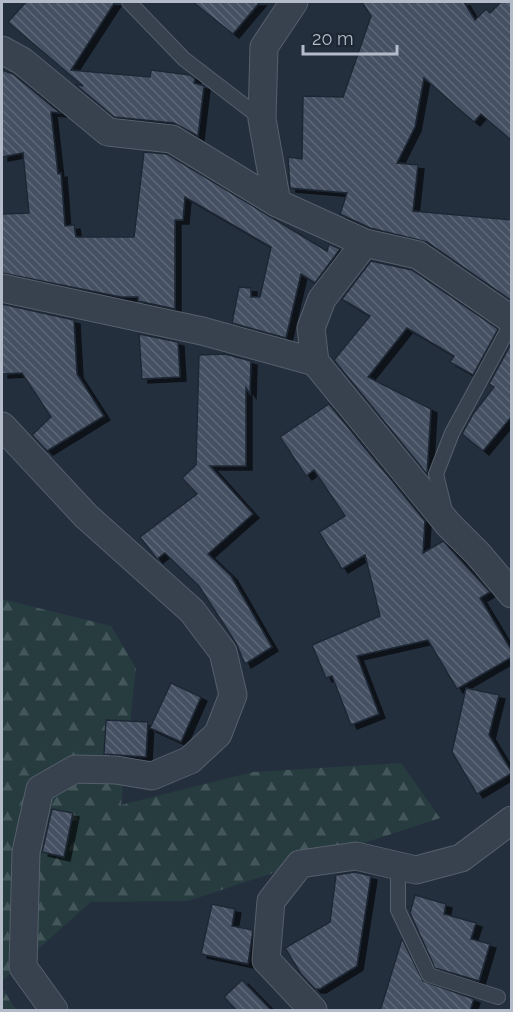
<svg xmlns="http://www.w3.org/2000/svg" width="513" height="1012" font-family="Raleway,sans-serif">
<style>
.forest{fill:url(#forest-firs)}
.building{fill:url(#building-back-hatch);stroke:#1f2835;stroke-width:1.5;filter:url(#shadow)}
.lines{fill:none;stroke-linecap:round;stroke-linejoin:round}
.service-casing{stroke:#565f6c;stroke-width:16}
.minor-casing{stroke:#565f6c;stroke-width:29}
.service{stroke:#38414e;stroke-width:14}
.minor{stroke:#38414e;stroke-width:27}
</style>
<defs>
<pattern id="forest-firs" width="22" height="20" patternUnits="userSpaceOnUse" patternTransform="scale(1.5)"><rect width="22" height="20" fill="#263c3f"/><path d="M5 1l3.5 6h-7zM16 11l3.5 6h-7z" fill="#435659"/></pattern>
<pattern id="building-back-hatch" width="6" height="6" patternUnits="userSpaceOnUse" patternTransform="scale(1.5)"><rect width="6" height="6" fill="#455162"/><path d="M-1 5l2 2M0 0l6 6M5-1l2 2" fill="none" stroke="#5d6877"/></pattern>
<filter id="shadow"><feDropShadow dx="6" dy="4" stdDeviation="0" flood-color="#0009"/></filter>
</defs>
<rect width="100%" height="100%" fill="#242f3e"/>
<g class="forest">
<path d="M2,599L111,626L136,668L121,805L253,772L401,763L440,818L188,901L91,902L2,981Z"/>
<path d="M2,987L16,1010H2Z"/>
</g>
<g class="building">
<path d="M26,2H115L71,70L150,77L151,70L190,75L195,79L194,83L204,86L198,136L174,123L114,117L75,84L83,86L8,22Z"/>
<path d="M193,2H260L233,34Z"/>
<path d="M362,2H464L475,20L486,9L490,13L501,2H512V141L481,114L474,122L424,78L415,127L397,163L418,165L413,211L512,220V301L427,242L370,228L340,214L347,193L290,188L288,157L302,159L303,96L343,97L371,16Z"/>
<path d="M2,70L13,74L60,113L51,112L58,174L61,173L65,226L74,225L76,237H134L144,152L167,154L327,251L329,244L340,249L315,283L301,274L286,338L232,323L239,287L251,288V297H260L271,247L185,197L183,220H175V309L138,301V297H121L2,273V214L29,213L23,153L2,157Z"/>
<path d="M371,261L412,270L498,329L473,375L450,362L454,356L407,328L368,377L431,409L427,474L334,360L370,316L342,299Z"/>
<path d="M2,304L74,320L77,374L104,416L47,451L32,435L51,417L22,373L2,374Z"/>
<path d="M139,334L178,342L180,377L142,379Z"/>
<path d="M512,342V416L483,451L462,434L473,414L494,387L489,384Z"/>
<path d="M225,354L251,361L250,394L246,388V466H210L253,514L208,554L231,576L272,647L245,664L236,643L199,586L165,553L157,559L140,537L197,494L182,478L196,465L199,355Z"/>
<path d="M329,404L425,521L423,553L443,541L490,592L480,598L512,651V657L457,689L428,640L357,656L379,714L351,725L332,676L326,678L312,645L380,616L365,555L342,569L319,532L345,516L314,470L306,476L280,437Z"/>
<path d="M171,683L201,697L181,742L150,728Z"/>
<path d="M466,688L499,695L489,735L512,773L477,794L452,752Z"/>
<path d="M106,720L148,722L146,757L104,754Z"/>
<path d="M52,809L73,813L64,857L42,852Z"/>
<path d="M355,872L371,876L357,966L320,989H315L301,974L285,948L330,922L336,875Z"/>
<path d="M415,895L446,904L444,914L476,923L471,939L490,944L479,981L435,968L410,913Z"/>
<path d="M212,904L235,909L232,926L253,930L248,964L201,954Z"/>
<path d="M402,939L423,981L474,999L470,1011H380Z"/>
<path d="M242,980L272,1011H237L224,997Z"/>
</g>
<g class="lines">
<g class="service-casing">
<g id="service">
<path d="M129,2L184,59L262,119"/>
<path d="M445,511L436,474L452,433L512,322"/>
<path d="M398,866V910L429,975L498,997"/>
</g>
</g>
<g class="minor-casing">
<g id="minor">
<path d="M2,50L22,61L108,132L172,139L277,203L365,243L418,255L512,320"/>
<path d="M277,203L262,119L264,47L294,2"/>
<path d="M365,243L322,299L311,328L315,362L448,524L478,554L512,594"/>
<path d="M2,288L202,331L315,362"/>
<path d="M2,426L86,516L192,611L223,652L233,695L218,734L190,760L152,776L116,770L75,769L40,789L26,852L23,967L54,1010"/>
<path d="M313,1010L266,960L271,901L300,864L356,856L416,870L461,858L512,820"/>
</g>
</g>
<use href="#service" class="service"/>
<use href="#minor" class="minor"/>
</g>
<rect width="513" height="1012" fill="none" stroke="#b4bcc9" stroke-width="6"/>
<path d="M303 45v9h94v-9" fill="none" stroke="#b4bcc9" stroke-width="3"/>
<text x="312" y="45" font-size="18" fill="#b4bcc9" stroke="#1d2633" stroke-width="4.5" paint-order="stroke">20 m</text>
</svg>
